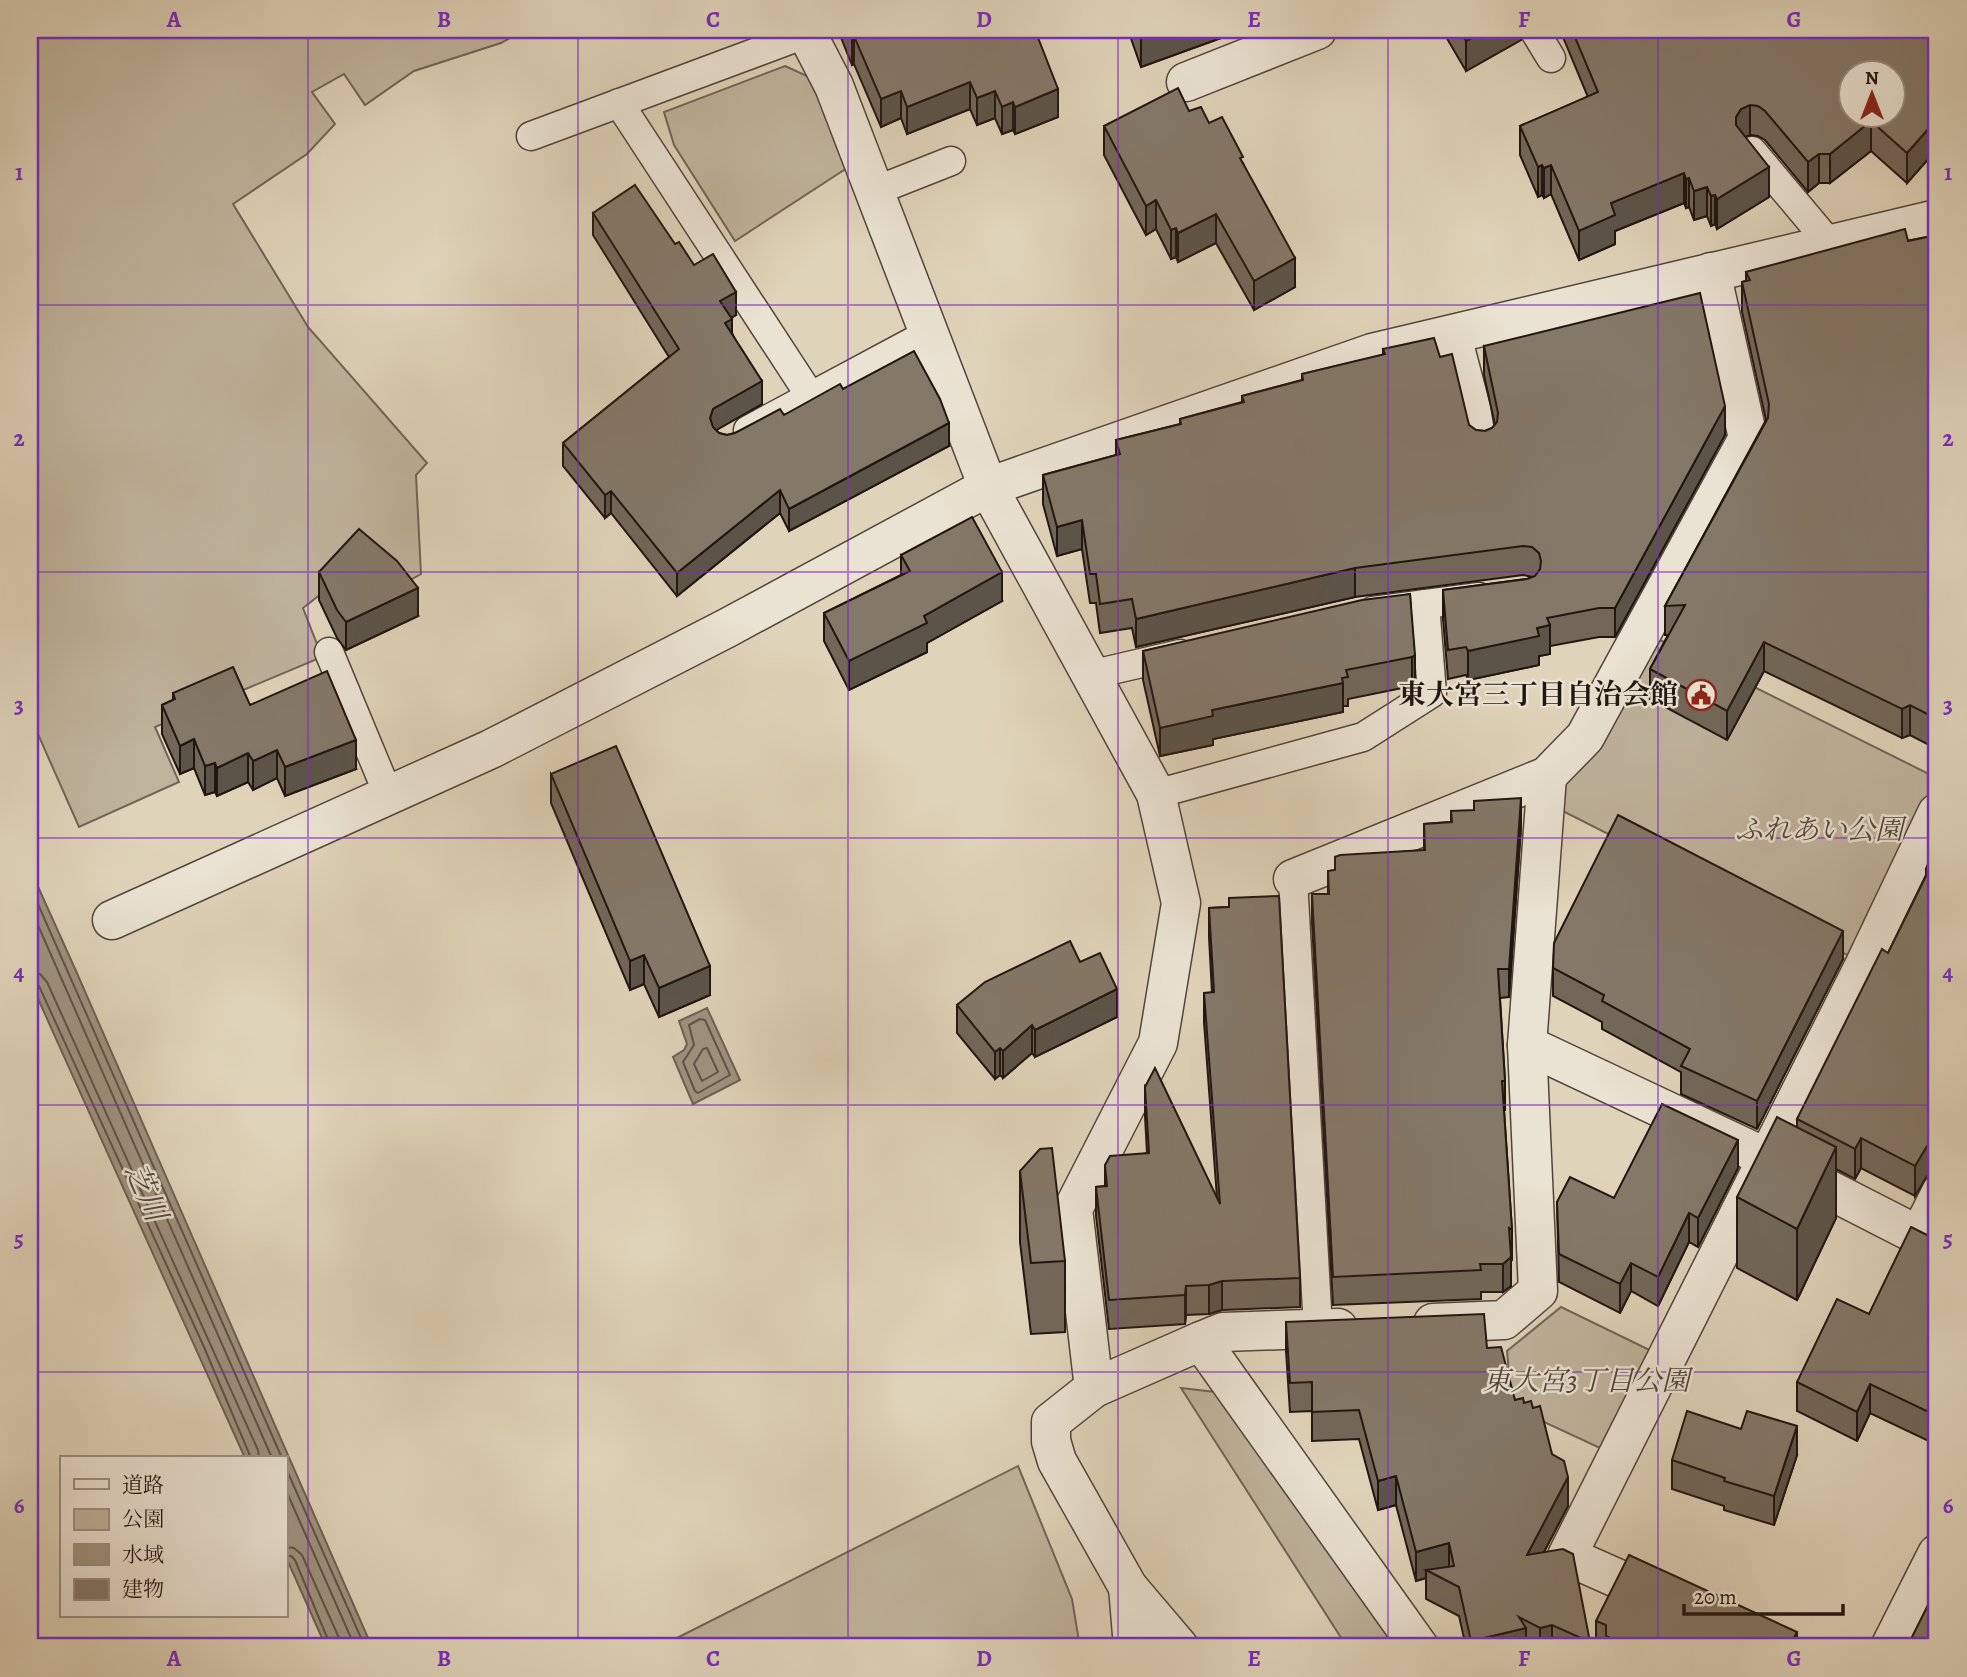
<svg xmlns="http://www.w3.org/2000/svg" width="1967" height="1677" font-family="Alegreya,'Noto Serif JP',serif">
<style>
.green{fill:#bfb39c;stroke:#706456;stroke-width:2}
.water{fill:#9f9380;stroke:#6d6154;stroke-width:2}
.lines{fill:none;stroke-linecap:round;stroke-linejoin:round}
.shore{stroke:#605448;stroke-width:2}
.lane-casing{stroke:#51453b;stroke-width:31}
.street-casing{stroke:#51453b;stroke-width:41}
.lane{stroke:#eae2d2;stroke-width:28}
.street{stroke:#eae2d2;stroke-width:38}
.wall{fill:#726759;stroke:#221611;stroke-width:2}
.shaded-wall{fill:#5c5449;stroke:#221611;stroke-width:2}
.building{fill:#847868;stroke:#221611;stroke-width:2;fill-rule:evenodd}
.grid{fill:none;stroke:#7b2cbf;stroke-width:2;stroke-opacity:0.55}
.labels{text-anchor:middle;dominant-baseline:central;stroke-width:5;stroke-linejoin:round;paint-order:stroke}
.poi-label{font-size:28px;font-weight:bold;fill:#221611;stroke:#eae2d2;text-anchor:end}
.park-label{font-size:28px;font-style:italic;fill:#51453b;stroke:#eae2d2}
.water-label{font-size:30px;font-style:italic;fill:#54483d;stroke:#eae2d2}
.neatline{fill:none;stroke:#7b2cbf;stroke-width:2.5}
.grid-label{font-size:23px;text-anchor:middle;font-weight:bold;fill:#7b2cbf}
</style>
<rect width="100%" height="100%" fill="#dfd3b9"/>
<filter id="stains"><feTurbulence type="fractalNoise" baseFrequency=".00286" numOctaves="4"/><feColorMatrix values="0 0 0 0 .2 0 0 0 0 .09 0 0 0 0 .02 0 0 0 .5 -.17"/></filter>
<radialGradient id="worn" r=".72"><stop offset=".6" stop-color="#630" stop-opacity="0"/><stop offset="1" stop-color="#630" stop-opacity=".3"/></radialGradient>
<g class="green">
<path d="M30,30H524L501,43L414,71L365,105L344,74L312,92L335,124L307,154L233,204L308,327L427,463L416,475L421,574L403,584L321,594L303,608L322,657L155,727L179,782L79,827L30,716Z"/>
<path d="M785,66L818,81L853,164L735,241L674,145L664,112Z"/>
<path d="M1644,632L1937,778V813L1865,964L1545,802Z"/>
<path d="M1561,1307L1666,1358L1617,1456L1512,1407L1507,1351Z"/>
<path d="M1181,1388L1215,1392L1403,1647H1347Z"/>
<path d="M1018,1466L1072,1599L1080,1647H659Z"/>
</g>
<g class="water">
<path d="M30,869L76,971L372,1647H326L285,1555V1458H245L30,981Z"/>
<path d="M707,1008L740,1080L693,1104L673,1057L684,1050L687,1044L679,1021Z"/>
</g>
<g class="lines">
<g class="shore">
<path d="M30,886L282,1458"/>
<path d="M30,907L272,1458"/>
<path d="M30,972L40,974L47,982L258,1450L259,1458"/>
<path d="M30,981L36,982L39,986L204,1347L251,1458"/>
<path d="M700,1019L705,1020L730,1075L698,1093L695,1091L683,1062L694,1045L689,1025Z"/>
<path d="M707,1048L718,1072L702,1081L694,1064L703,1049Z"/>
<path d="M285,1466L365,1647"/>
<path d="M285,1488L355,1647"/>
<path d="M285,1547L294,1548L302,1555L339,1638L340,1647"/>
<path d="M285,1555L291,1556L295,1560L331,1647"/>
</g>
<g class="lane-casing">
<g id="lane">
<path d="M1534,30L1551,58"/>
<path d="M619,103L811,397"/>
<path d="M531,136L808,33"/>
<path d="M1752,151L1830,244"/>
<path d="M875,191L951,161"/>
<path d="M1456,332L1476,408L1482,444"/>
<path d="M748,430L929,333"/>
<path d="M1373,611L1479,597"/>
<path d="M329,652L388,794"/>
<path d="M1090,675L1180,654"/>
<path d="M1156,794L1363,737L1432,693L1425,604"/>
<path d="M1293,879L1318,1328"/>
<path d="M1915,1233L1937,1189"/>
</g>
</g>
<g class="street-casing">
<g id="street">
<path d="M805,30L834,86L988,487L1156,794L1181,903L1158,1043L1073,1209L1094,1388"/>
<path d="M1186,82L1317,30"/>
<path d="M1293,879L1547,776L1585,737L1748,438L1711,272"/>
<path d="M112,920L491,749L727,628L988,487L1372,353L1937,219"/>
<path d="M1527,1045L1767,1158L1937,1245"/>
<path d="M1433,1323L1504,1320L1538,1291L1527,1045L1547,776"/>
<path d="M1201,1341L1223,1332L1338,1328"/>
<path d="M1128,1587L1133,1647"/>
<path d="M1666,1600L1567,1556L1865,964L1937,813"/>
<path d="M1179,1647L1128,1587L1057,1461L1051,1441V1422L1094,1388L1201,1341L1419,1647"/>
<path d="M1890,1647L1937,1554"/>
</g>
</g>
<use href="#lane" class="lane"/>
<use href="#street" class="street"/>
</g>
<g class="wall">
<path d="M838,30H1035L1058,117L1015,134L1013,130L1002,134L995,118L977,125L970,109L907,134L901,118L881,127L854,64L852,65Z"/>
<path d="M1128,30H1243L1141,67Z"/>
<path d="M1442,30H1521V40L1466,71Z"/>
<path d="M1560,30H1937V149L1907,183L1871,151L1830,183H1819L1808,192L1765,140L1758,136L1750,135L1745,137L1769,197L1717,229L1715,224L1711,226L1707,216L1694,220L1689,207L1686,208L1684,203L1615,231V244L1579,260L1551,194L1544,198L1542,195L1538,197L1520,155V126L1588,97Z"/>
<path d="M1189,111L1209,123L1243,163L1295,287L1254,310L1216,243L1178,262L1176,257L1171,259L1156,229L1146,235L1104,155V126Z"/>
<path d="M593,213L675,244L694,265L736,315L731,318L732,333L762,404L716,430L719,433L727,435L735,433L784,415L843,389L949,446L789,531L780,513L677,596L611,513L605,518L563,466V443L669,357L593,235Z"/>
<path d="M1937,235V749L1910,735L1902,738L1764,671L1727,740L1650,699V669L1668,635H1665V606L1766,420L1742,312V282L1746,281V272Z"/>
<path d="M1484,346L1725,435L1615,637H1599L1550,646V654L1539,656V665L1468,680L1466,675L1448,679L1443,619V590L1527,579L1533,577L1523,575L1355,597L1136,647L1132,628L1100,633L1096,603H1090L1082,549L1057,556L1043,504V475L1116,455V440L1180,424V419L1242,402V396L1302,380V374L1383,355V349L1440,357L1469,425L1476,430L1485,431L1492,428L1495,425L1484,375Z"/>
<path d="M901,555L1002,601L927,643V652L849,690L824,641V613L901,575Z"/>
<path d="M319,572L418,616L346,650L337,638L319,600Z"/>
<path d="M1410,594L1415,684L1412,686L1348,699V706H1343V712L1213,739V745L1160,756L1143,680V651Z"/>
<path d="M173,693L250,705L356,769L285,796L277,778L253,790L248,782L217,796L215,792L205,795L194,768L180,774L162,734V705L173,700Z"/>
<path d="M551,774L710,995L659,1017L644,984L630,990L551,803Z"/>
<path d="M1451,811L1521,827L1509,997L1500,998L1505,1081V1110H1504L1512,1230V1259L1511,1258V1286L1503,1292H1481V1299L1333,1305L1312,923V894H1328V871L1335,870V857L1424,850V824L1451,822Z"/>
<path d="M1937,844V1173L1927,1176L1915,1196L1861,1168L1855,1179L1836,1169V1218L1797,1300L1737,1268V1197L1797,1127V1119L1888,953L1926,875V869Z"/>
<path d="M1229,898L1300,1278V1307L1222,1310L1209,1314L1186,1315L1185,1324L1109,1329L1096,1216V1187L1105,1186V1165L1147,1153L1145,1116V1087L1217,1198L1204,1022V993H1212L1209,937V908L1229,907Z"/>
<path d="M1843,959L1757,1129L1681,1094V1072L1602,1029V1022L1553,996V968Z"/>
<path d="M1080,962L1117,1017L1035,1057L1032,1053L1003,1078L1000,1075L995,1079L957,1033V1005Z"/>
<path d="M1738,1168L1698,1247L1689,1242L1658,1306L1631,1291L1620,1313L1559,1282L1557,1202L1614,1198Z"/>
<path d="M1020,1171L1065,1261V1332L1031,1334L1020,1242Z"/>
<path d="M1927,1235L1937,1237V1445L1870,1413L1857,1441L1797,1411V1382L1869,1314Z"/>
<path d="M1286,1322L1487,1348L1515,1400L1524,1403L1533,1408L1552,1454L1568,1506L1544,1552L1590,1642V1647H1466L1459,1616L1426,1599V1578L1416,1581L1396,1505L1378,1510L1359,1439L1312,1441V1411L1290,1412L1286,1351Z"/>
<path d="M1797,1455L1774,1525L1724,1510V1506L1672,1489V1460Z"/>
<path d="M1596,1621L1797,1647H1596Z"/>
</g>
<g class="shaded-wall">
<path d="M1163,30H1243L1141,67V38Z"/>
<path d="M1486,30H1521V40L1466,71V41Z"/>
<path d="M854,36V64L852,65V37Z"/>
<path d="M970,82V109L907,134V107Z"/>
<path d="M1058,89V117L1015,134V107Z"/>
<path d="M901,91V118L881,127V99Z"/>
<path d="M995,91V118L977,125V98Z"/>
<path d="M1013,102V130L1002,134V107Z"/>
<path d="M1750,105V135L1741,139L1736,146V117L1741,109Z"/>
<path d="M1937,119V149L1907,183V153Z"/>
<path d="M1871,121V151L1830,183V154Z"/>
<path d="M1819,154V183L1808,192V162Z"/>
<path d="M1542,165V195L1538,197V167Z"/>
<path d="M1551,165V194L1544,198V168Z"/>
<path d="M1769,167V197L1717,229V199Z"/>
<path d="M1684,173V203L1615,231V244L1579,260V231L1611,203Z"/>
<path d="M1689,178V207L1686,208V179Z"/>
<path d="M1707,187V216L1694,220V191Z"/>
<path d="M1715,195V224L1711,226V196Z"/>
<path d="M1156,200V229L1146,235V206Z"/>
<path d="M1216,214V243L1178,262V233Z"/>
<path d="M1176,228V257L1171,259V230Z"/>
<path d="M1295,258V287L1254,310V281Z"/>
<path d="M736,292V315L720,324V301Z"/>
<path d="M732,319V342L725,323Z"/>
<path d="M762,381V404L713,432L710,418L713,409Z"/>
<path d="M1725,406V435L1615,637V608Z"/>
<path d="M949,423V446L789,531V509Z"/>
<path d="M780,490V513L677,596V573Z"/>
<path d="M611,491V513L605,518V495Z"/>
<path d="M1082,520V549L1057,556V527Z"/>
<path d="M1355,568V597L1136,647V619Z"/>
<path d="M1002,572V601L927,643V652L849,690V661L924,616Z"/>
<path d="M418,588V616L346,650V622Z"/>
<path d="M1550,625V654L1539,656V665L1468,680V651L1537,628Z"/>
<path d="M1764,642V671L1727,740V711Z"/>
<path d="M1415,655V684L1412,686V657Z"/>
<path d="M1343,683V712L1213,739V745L1160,756V728L1212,710Z"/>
<path d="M1910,705V735L1902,738V709Z"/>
<path d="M194,739V768L180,774V746Z"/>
<path d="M356,740V769L285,796V767Z"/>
<path d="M277,750V778L253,790V761Z"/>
<path d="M248,753V782L217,796V768Z"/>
<path d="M215,763V792L205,795V766Z"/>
<path d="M1521,798V827L1509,997V969Z"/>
<path d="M1843,931V959L1757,1129V1101Z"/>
<path d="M644,955V984L630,990V961Z"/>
<path d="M710,966V995L659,1017V988Z"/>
<path d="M1117,989V1017L1035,1057V1030Z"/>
<path d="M1032,1025V1053L1003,1078V1051Z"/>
<path d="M1000,1048V1075L995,1079V1052Z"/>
<path d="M1861,1138V1168L1855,1179V1149Z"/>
<path d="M1738,1140V1168L1698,1247V1218Z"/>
<path d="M1937,1143V1172L1927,1176L1915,1196V1166L1927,1146Z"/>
<path d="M1836,1147V1218L1797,1300V1229Z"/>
<path d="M1689,1213V1242L1658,1306V1277Z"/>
<path d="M1511,1257V1286L1503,1292V1264Z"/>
<path d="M1631,1263V1291L1620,1313V1284Z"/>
<path d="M1222,1281V1310L1209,1314V1285Z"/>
<path d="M1186,1286V1315L1185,1324V1295Z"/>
<path d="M1870,1384V1413L1857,1441V1412Z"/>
<path d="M1797,1426V1455L1774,1525V1496Z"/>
<path d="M1396,1476V1505L1378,1510V1481Z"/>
<path d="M1568,1477V1506L1527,1584V1555Z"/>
<path d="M1449,1543V1572L1426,1570V1578L1416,1581V1552Z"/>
<path d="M1552,1625V1647H1540V1628Z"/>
<path d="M1526,1628V1647H1471V1641Z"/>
<path d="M1797,1632V1647H1789Z"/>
</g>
<g class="building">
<path d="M849,30H1035L1058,89L1015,107L1013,102L1002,107L995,91L977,98L970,82L907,107L901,91L881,99L854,36L852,37Z"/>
<path d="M1138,30H1163L1141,38Z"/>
<path d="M1459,30H1486L1466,41Z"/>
<path d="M1572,30H1937V119L1907,153L1871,121L1830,154H1819L1808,162L1765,111L1758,106L1750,105L1741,109L1736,117V125L1769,167L1717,199L1715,195L1711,196L1707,187L1694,191L1689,178L1686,179L1684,173L1611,203L1615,215L1579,231L1551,165L1544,168L1542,165L1538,167L1520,126L1598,92ZM1852,74H1894V116H1852Z"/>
<path d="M1178,88L1189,111L1201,107L1209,123L1222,117L1243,157L1240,158L1295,258L1254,281L1216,214L1178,233L1176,228L1171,230L1156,200L1146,206L1104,126Z"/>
<path d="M635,185L675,244L679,242L694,265L713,254L736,292L720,301L732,319L725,323L762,381L713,409L710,418L713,427L719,433L727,435L735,433L780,409L784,415L840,384L843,389L914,351L940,399L949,423L789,509L780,490L677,573L611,491L605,495L563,443L679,349L593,213Z"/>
<path d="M1905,229L1908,241L1937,235V719L1910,705L1902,709L1764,642L1727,711L1650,669L1685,605L1665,606L1768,418L1769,404L1742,282L1750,280L1746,272Z"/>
<path d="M1700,293L1725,406L1615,608H1599L1547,618L1550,625L1537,628L1539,636L1468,651L1466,647L1448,650L1443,590L1527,579L1535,576L1540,569L1541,561L1539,553L1532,547L1523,546L1355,568L1136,619L1132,599L1100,604L1096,574H1090L1082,520L1057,527L1043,475L1120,454L1116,440L1181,424L1180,419L1244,402L1242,396L1303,380L1302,374L1385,354L1383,349L1434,338L1440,357L1452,354L1469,425L1476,430L1485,431L1492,428L1497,422L1498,413L1484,346Z"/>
<path d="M972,517L1002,572L924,616L927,623L849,661L824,613L910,571L901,555Z"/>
<path d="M359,529L397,561L418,588L346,622L337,610L319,572Z"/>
<path d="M1410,594L1415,655L1412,657L1346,670L1348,677L1342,678L1343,683L1212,710L1213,716L1160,728L1143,651L1362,600Z"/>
<path d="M233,667L250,705L327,671L356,740L285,767L277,750L253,761L248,753L217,768L215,763L205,766L194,739L180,746L162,705L175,699L173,693Z"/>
<path d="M616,746L710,966L659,988L644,955L630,961L551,774Z"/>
<path d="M1521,798L1509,969H1498L1505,1081H1502L1512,1230L1509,1228L1511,1257L1503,1264H1480L1481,1270L1333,1277L1312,894H1329L1328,871L1335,870V857L1340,855L1425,850L1424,824L1452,822L1451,811L1474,810V801Z"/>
<path d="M1618,815L1843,931L1757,1101L1681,1066L1690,1049L1602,1001L1604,995L1553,968L1554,943Z"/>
<path d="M1937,844V1143L1927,1146L1915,1166L1861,1138L1855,1149L1797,1119L1882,949L1888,953L1929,870L1926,869Z"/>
<path d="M1279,896L1300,1278L1222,1281L1209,1285L1186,1286L1185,1295L1109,1300L1096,1187L1107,1186L1105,1165L1110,1156L1149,1153L1145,1087L1155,1068L1220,1204L1204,993L1214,992L1209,908L1229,907V898Z"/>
<path d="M1070,941L1080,962L1100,953L1117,989L1035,1030L1032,1025L1003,1051L1000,1048L995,1052L957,1005L985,982Z"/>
<path d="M1662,1104L1738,1140L1698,1218L1689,1213L1658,1277L1631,1263L1620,1284L1559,1254L1557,1202L1570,1177L1614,1198Z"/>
<path d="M1777,1117L1836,1147L1797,1229L1737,1197Z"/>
<path d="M1052,1148L1065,1261L1031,1263L1020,1171L1040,1149Z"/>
<path d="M1911,1227L1927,1235L1937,1237V1416L1870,1384L1857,1412L1797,1382L1837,1299L1869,1314Z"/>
<path d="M1484,1314L1487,1348L1501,1347L1515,1400L1523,1398L1524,1403L1531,1401L1533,1408L1540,1406L1552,1454L1564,1461L1568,1477L1527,1555L1563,1549L1573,1554L1590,1642L1552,1625L1540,1628L1519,1617L1526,1628L1471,1641L1459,1587L1426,1570L1454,1566L1449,1543L1416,1552L1396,1476L1378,1481L1359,1410L1312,1412V1382L1290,1383L1286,1322Z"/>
<path d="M1687,1411L1741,1429L1747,1411L1797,1426L1774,1496L1724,1481L1725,1478L1672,1460Z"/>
<path d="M1629,1555L1797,1632L1789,1647H1628L1606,1636V1625L1596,1621Z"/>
<path d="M1937,1587V1647H1907Z"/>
</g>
<path class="grid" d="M308,30V1647M578,30V1647M848,30V1647M1118,30V1647M1388,30V1647M1658,30V1647M30,305H1937M30,572H1937M30,838H1937M30,1105H1937M30,1372H1937"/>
<defs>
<g id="civic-ring" transform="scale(1.575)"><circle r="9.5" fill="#eae2d2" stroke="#8f2418" stroke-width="1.5"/><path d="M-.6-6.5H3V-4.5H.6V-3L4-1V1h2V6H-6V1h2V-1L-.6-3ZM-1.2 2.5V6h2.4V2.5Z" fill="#8f2418"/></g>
</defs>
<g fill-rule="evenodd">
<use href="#civic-ring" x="1701" y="695"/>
</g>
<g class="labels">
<g class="poi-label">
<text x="1678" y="695">東大宮三丁目自治会館</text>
</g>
<g class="park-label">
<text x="1819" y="830">ふれあい公園</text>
<text x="1586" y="1381">東大宮3丁目公園</text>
</g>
<g class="water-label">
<text transform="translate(146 1192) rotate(66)">芝川</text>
</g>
</g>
<rect width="1967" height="1677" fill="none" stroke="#dfd3b9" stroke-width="77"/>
<rect x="60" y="1456" width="228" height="161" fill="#eae2d2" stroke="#9a9085" stroke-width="2"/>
<rect x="74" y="1479" width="35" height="10" fill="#eae2d2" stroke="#9a9085" stroke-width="2"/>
<text x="122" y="1492" font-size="21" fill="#221611">道路</text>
<rect x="74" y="1509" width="35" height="21" fill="#bfb39c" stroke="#9a9085" stroke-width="2"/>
<text x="122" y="1526" font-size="21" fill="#221611">公園</text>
<rect x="74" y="1544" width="35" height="21" fill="#9f9380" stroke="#9a9085" stroke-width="2"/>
<text x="122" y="1562" font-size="21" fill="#221611">水域</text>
<rect x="74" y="1579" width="35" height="21" fill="#847868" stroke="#9a9085" stroke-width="2"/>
<text x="122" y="1596" font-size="21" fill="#221611">建物</text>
<g transform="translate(1872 94)"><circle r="33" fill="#eae2d2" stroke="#9a9085" stroke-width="2"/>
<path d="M0-5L12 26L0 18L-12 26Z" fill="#8f2418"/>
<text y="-10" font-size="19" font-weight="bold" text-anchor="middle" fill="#221611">N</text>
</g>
<path d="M1684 1604v10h159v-10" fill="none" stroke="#221611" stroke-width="3.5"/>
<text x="1694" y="1604" font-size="21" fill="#221611" stroke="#eae2d2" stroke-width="5" paint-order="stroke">20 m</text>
<rect x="38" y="38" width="1890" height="1600" class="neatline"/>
<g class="grid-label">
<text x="174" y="27">A</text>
<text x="444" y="27">B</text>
<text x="713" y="27">C</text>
<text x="984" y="27">D</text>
<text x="1254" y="27">E</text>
<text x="1524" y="27">F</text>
<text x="1794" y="27">G</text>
<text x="19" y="180">1</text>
<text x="1948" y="180">1</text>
<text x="19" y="446">2</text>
<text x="1948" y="446">2</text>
<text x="19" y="713">3</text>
<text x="1948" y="713">3</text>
<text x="19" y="980">4</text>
<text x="1948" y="980">4</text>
<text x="19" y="1246">5</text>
<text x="1948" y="1246">5</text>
<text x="19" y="1513">6</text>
<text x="1948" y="1513">6</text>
<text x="174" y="1666">A</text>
<text x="444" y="1666">B</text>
<text x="713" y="1666">C</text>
<text x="984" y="1666">D</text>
<text x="1254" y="1666">E</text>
<text x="1524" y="1666">F</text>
<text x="1794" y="1666">G</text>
</g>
<rect width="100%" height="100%" filter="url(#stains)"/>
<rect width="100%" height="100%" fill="url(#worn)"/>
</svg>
